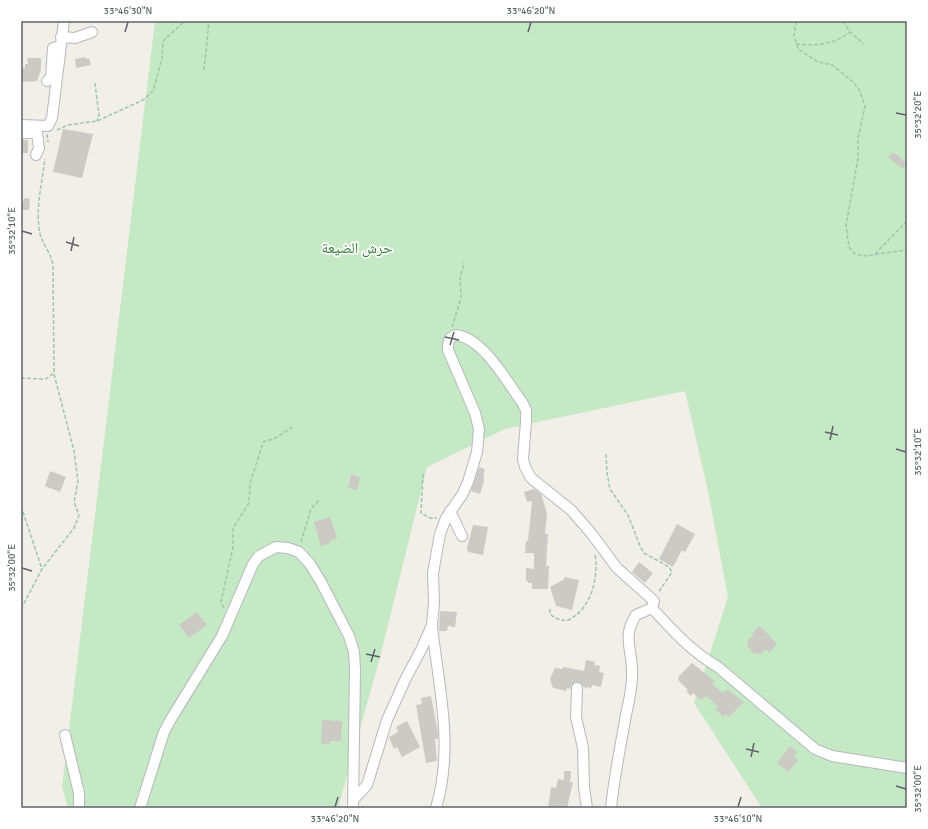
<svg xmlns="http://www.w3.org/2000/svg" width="928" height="829" font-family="Signika,'Noto Naskh Arabic',sans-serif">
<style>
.green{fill:#c5e8c5}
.building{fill:#cccac5}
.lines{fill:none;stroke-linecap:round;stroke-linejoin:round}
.minor-casing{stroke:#b5b8bc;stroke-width:12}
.path{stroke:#9cc7a9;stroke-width:1.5;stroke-dasharray:4 2;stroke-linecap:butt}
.minor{stroke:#fff;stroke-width:10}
.ticks{fill:none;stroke:#5f6368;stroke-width:1.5}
.labels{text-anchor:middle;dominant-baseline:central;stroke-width:3.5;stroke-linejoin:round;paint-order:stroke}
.park-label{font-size:15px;fill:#348238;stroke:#fff}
.neatline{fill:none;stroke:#5f6368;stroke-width:1.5}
.ticks-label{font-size:10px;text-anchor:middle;fill:#5f6368}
</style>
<rect width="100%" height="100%" fill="#f1efe8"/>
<path class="green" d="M155,21H907V808H762L694,703L728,597L708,491L685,391L505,429L427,467L379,661L338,808H68L62,787Z"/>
<g class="building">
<path d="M85,57L86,59L89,58L91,65L76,68L75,59Z"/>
<path d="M27,58H41V70L37,81L21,82V68H25V64H28Z"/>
<path d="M63,129L93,134L82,178L53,172Z"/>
<rect x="21" y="140" width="7" height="13"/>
<path d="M893,152L907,163L903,169L888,157Z"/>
<path d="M24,198L30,199L29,210H21V202H23Z"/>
<path d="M479,467L485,469L483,476H484V481L480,494L471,491Z"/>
<path d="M50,471L66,477L60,492L45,486Z"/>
<path d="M351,474L360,477L357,490L348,488Z"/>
<path d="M534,489L541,494L547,513L545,534H548L546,566H549L548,589H532V583H528V581H526V568L534,569V553H525L526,541H528L532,501L527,502L524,492Z"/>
<path d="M330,517L337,538L329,541L330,543L321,546L314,522Z"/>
<path d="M677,524L695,534L685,552L682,550L673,567L659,559Z"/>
<path d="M473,525L488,527L483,555L468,552L467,548Z"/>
<path d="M639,562L653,573L645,583L632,572Z"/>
<path d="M565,577L579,580L572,610L556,606L550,587L563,580Z"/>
<path d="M440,611L457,612L455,627L448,626L447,631H439Z"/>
<path d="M197,612L207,625L189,638L179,625Z"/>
<path d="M760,626L777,644L769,653L766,649L761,654L753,653L747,645L748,643L747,641L754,635L752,633Z"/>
<path d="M586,660L595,662L594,665L600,666L599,672L604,673L601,687L592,685L591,688L587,687V689L577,682L572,684L570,689L567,688L566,691L553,688L550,679L555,668L562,669L563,667L584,671Z"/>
<path d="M692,663L715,681L712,684L723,693L727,689L744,702L729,717L726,714L723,717L715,709L718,706L706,696L701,700L693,693L691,696L686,691L688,690L678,680L679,678L678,677Z"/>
<path d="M431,696L438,733V739H435L437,761L426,763L416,705L422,704L421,698Z"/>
<path d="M322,720L342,721L341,741H330V744H321Z"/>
<path d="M407,721L420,747L402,757L397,747L394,749L389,737L398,732L396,727Z"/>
<path d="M790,746L797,752L794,756L798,760L788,772L777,763Z"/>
<path d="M564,771H571L570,782H573L567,808H548L551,787L556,788L558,779L564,780Z"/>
</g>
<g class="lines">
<g class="minor-casing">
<g id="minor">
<path d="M61,37L75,38L92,32"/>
<path d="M47,81L51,78L53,48L60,46"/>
<path d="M21,125L48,126L52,118L64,21"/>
<path d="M21,133H37L39,148L36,155"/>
<path d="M450,511L462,536"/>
<path d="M432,627C439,688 454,747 436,808"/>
<path d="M577,688L576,717L583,748L584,787L587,808"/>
<path d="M65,735L79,793V808"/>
<path d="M354,799L367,785L387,720L406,678L422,648L432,625L434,603L433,573L440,534L446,518L462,495L468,482L477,452L479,429L475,413L448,350C448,342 448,338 456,335C483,338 507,382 522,402L526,410V422L523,459L525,467L531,478L571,510L591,533L617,568L654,601L652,608C672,630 692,652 718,667L815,749L832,756L907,768"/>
<path d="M140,808L164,732L171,719L222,636L253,564L259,556L276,547L288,548L299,552L310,564L321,582L349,636L354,652L355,669L353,808"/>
<path d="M611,808C614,778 620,749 625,720C628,704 633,688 632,671C632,648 622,637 636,615L652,608"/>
</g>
</g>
<g class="path">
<path d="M796,21L794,36L798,49L818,62L832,65L852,81L859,89L865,106L858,139V159L846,225L849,247L855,254L864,256L907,250"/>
<path d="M843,21L850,32L864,44"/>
<path d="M796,44C816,46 833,45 850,32"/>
<path d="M204,70L209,21"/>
<path d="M95,83L99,115L97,121"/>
<path d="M57,130L68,125L97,121L143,100L153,91L162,59L163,41L185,21"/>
<path d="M47,134L48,142"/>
<path d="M875,254L907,221"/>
<path d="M452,327L461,298L460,276L463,269V262"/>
<path d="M21,378L46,379L54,373L53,265C51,253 43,245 40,234C35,209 42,184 45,159"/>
<path d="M606,454L607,473L610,489L628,515L640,546L644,553L669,567L672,572L658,593"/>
<path d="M423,474L421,513L430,518H437"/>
<path d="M21,506L42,569"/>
<path d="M301,542L311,509L319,500"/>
<path d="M224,608L221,602L233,547V528L249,503L250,483L263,443L265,441L274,439L294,426"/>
<path d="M21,609L42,569L74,528L79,515L74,502L78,481L74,451L54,374"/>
<path d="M550,609V614L555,618L566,621C591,611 599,578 595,554"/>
</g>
<use href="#minor" class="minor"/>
</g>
<path class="ticks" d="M125,32L128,22M528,32L531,22M896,113L906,115M22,231L32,234M66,242L79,246M71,251L74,237M445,337L459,340M450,345L454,332M825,432L838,435M830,440L833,426M896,449L906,452M22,568L32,571M366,654L380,657M371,662L375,649M746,749L759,752M751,757L754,743M896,786L906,789M335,807L338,797M738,807L741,797"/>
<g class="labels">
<g class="park-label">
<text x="357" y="248">حرش الضيعة</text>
</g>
</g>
<rect width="928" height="829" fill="none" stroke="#ffffff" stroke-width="44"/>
<rect x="22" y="22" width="884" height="785" class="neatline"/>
<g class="ticks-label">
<text x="128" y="14">33°46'30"N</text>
<text x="531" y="14">33°46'20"N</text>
<text transform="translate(917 115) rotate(-90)" y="4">35°32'20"E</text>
<text transform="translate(11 231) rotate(-90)" y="4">35°32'10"E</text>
<text transform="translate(917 452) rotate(-90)" y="4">35°32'10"E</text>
<text transform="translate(11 568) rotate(-90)" y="4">35°32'00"E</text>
<text transform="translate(917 789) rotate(-90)" y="4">35°32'00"E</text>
<text x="335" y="822">33°46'20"N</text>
<text x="738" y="822">33°46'10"N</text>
</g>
</svg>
